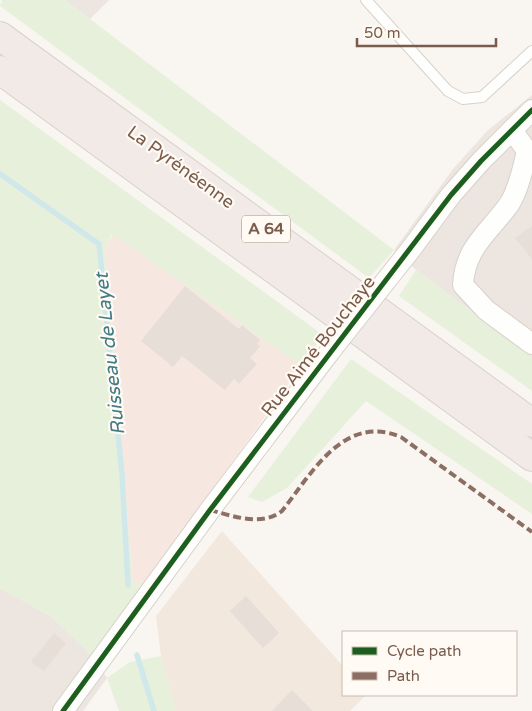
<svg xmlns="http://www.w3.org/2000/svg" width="532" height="711" font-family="'Varela Round',sans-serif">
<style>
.residential{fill:#f2e8de}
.commercial{fill:#f6e8e1}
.industrial{fill:#ede5e0}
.green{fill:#e7f0db}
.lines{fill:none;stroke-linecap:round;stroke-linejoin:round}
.stream{stroke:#d0e8ea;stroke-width:5.5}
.building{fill:#e6ded7}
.service-casing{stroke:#d7d1cb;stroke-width:12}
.minor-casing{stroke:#d7d1cb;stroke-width:22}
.motorway-casing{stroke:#dad1cc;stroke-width:30}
.service{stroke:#fefefd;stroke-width:10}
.minor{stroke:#fefefd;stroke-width:20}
.motorway{stroke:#f2eae7;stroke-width:28}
.minor-bridge-casing{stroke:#d7d1cb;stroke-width:22;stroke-linecap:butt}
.minor-bridge{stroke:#fefefd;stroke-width:20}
.quiet{stroke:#8d6e63;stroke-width:4;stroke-dasharray:8 4;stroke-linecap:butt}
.cycleway-casing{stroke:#fffaf3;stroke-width:8}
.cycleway{stroke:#1b5e20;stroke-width:5}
.labels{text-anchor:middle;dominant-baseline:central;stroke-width:4.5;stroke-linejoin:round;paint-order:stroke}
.shield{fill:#fffaf3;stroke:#a28b7f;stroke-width:1}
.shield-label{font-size:16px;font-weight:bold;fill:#7a5c4d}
.street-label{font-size:18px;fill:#7a5c4d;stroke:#fffaf3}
.water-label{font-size:19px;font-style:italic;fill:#437c86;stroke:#fffaf3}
</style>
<rect width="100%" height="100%" fill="#f9f5f0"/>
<path class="residential" d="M222,531L343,666V695H366L350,711H175L161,656L156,616Z"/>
<path class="commercial" d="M113,234L302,366L145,582L133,585L105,247Z"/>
<g class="industrial">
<path d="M65,0H109L90,19Z"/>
<path d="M532,95V356L416,270L394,250L453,169L487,131Z"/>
<path d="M0,588L52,617L92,656L107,678L83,711H0Z"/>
</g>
<g class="green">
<path d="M2,0H65L394,250L369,278L0,6Z"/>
<path d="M0,100L323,335L302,366L112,234L105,247L133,584L145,582L92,656L52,617L0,588Z"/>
<path d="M416,270L532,356V391L399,296Z"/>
<path d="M351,359L532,484V514L366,401L287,488L262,502L248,497Z"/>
<path d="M161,656L175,711H119L107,678L130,662Z"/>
</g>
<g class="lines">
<g class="stream">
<path d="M0,174L99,244L122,474L128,585"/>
<path d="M137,655L154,711"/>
</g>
</g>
<g class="building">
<path d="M532,226V259L515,238Z"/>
<path d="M185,286L239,329L242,325L260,340L257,344L260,346L250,358L257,364L239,384L234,379L225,390L182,356L173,367L141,341Z"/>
<path d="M246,596L279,633L263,648L230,611Z"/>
<path d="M54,633L66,643L44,671L31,662Z"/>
<path d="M292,690L313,711H272Z"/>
</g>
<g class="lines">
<g class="service-casing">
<path id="service" d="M366,0L448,91L463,99L482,97L532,51"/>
</g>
<g class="minor-casing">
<g id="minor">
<path d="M512,130L527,151C523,168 519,188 510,203C490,232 465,246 463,285L486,310L532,344"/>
<path d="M411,249L451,195L481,161L532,110"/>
<path d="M63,711L210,510L328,354"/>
</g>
</g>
<g class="motorway-casing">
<g id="motorway">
<path d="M0,36L532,423"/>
<path d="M0,70L532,457"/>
</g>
</g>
<use href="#service" class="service"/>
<use href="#minor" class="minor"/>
<use href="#motorway" class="motorway"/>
<g class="minor-bridge-casing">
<path id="minor-bridge" d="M328,354L411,249"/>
</g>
<use href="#minor-bridge" class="minor-bridge"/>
<path class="quiet" d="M210,510C233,516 261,527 282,511C312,473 344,413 401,437L532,532"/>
<g class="cycleway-casing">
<path id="cycleway" d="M63,711L210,510L451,195L481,161L532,110"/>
</g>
<use href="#cycleway" class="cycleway"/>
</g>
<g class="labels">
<rect class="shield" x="242" y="215.5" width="48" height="27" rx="4"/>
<g class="shield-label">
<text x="266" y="229">A 64</text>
</g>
<g class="street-label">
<text transform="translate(181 167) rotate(36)">La Pyrénéenne</text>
<text transform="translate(318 346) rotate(-52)">Rue Aimé Bouchaye</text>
</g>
<g class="water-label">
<text transform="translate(110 354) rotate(-96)">Ruisseau de Layet</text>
</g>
</g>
<rect x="342" y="631" width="175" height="65" fill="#fffaf3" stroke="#cabbb1"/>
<rect x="352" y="647" width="25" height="8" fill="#1b5e20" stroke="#cabbb1"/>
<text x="387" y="656" font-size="15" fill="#7a5c4d">Cycle path</text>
<rect x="352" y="672" width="25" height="8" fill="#8d6e63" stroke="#cabbb1"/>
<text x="387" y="681" font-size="15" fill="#7a5c4d">Path</text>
<path d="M357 38v8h139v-8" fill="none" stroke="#7a5c4d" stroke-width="2.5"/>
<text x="364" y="38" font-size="15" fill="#7a5c4d" stroke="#fffaf3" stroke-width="4" paint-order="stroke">50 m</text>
</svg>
